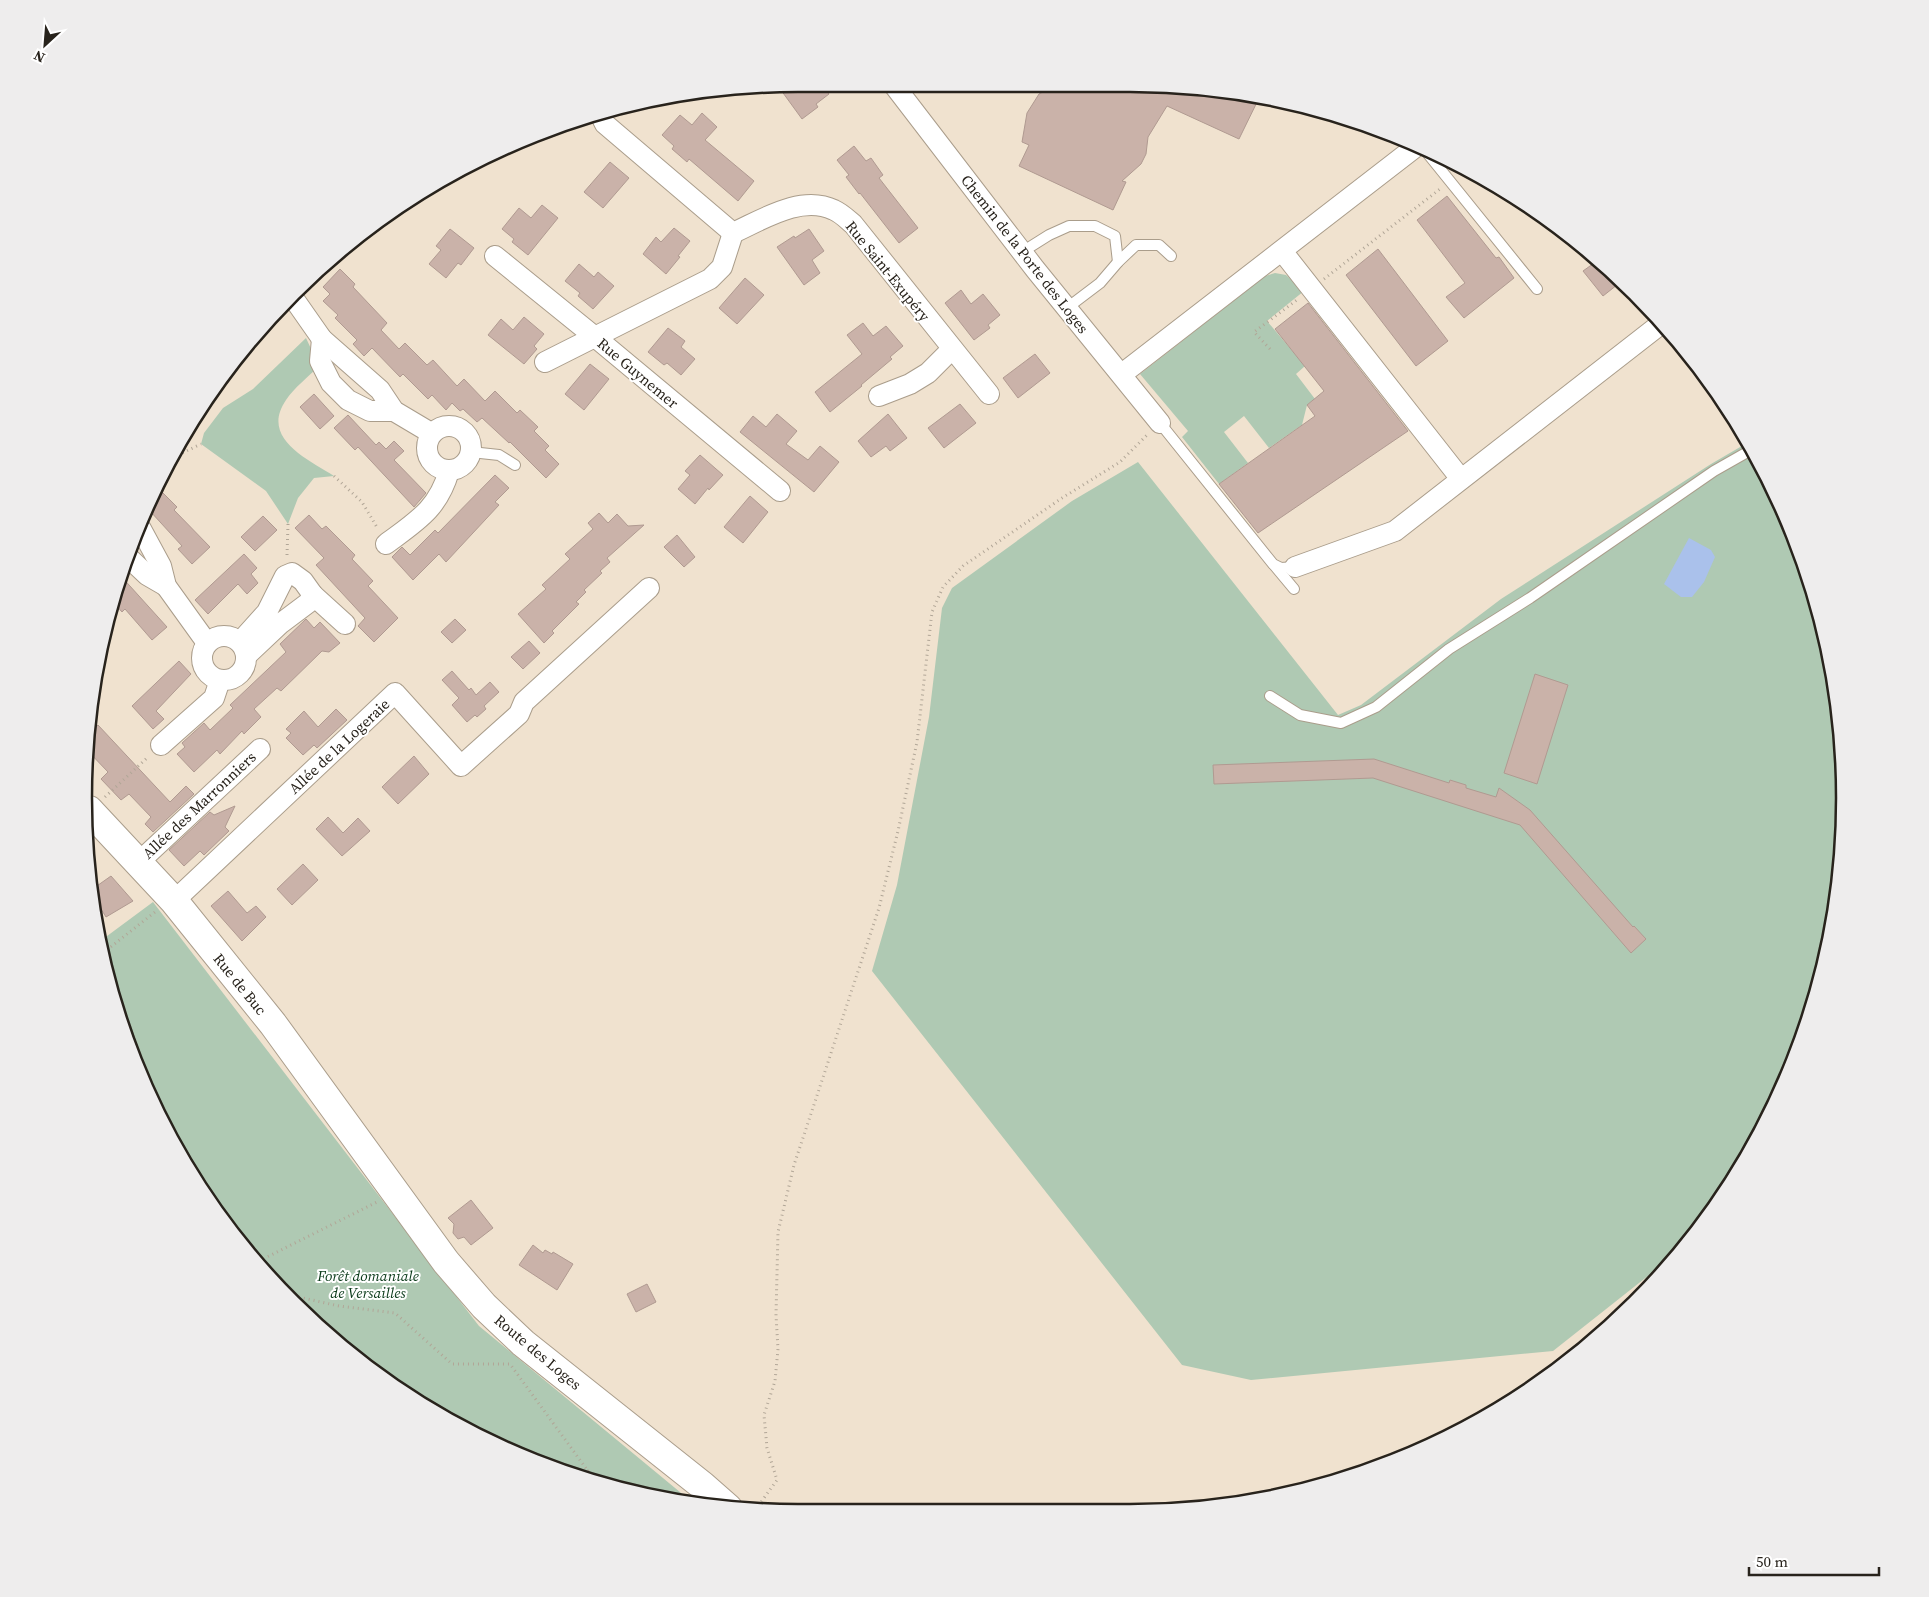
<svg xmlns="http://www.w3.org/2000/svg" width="1929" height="1597" font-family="'Source Serif 4',serif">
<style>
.green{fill:#afc9b3}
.water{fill:#aac1eb}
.building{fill:#cab2a9;stroke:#b09a91}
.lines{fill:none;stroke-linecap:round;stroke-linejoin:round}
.lane-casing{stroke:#aa9d8b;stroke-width:12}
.street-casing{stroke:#aa9d8b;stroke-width:22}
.secondary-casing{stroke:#aa9d8b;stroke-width:30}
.path{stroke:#b1a697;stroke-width:3;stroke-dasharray:1 4;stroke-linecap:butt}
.lane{stroke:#fff;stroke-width:10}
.street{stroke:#fff;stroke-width:20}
.secondary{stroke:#fff;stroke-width:28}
.labels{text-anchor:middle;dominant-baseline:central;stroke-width:4;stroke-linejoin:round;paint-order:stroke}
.street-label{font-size:15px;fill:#28231c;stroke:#fff}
.park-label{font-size:15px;font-style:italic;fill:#093918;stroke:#fff}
.rim{fill:none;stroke:#28231c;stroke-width:2.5}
</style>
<rect width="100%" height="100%" fill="#f0e2cf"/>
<g class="green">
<path d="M1275,273L1286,275L1304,291L1267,321L1305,366L1296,374L1315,399L1307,405L1302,425L1269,448L1244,416L1224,432L1248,463L1219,484L1182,437L1188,431L1140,374L1265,276Z"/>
<path d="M306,338L319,366C308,377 294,388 286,400C260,438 307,459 334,476L314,478L298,498L288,524L266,491L201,444L204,433L223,408L253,389Z"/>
<path d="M1747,443L1772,483L1821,614L1844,752L1839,892L1807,1029L1749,1156L1682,1249L1553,1351L1251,1380L1182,1365L872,971L897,885L929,717L942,608L952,588L1072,501L1138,462L1338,715L1361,705L1501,599L1711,464Z"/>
<path d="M153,902L479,1326L692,1502L614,1489L482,1439L363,1365L232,1234L157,1114L99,942Z"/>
</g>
<path class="water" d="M1689,538L1711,550L1715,557L1704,582L1692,597H1681L1664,584Z"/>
<g class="building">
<path d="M798,84H821L829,94L816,104L818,107L802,119L778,86Z"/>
<path d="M1057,85H1178L1260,96L1239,139L1167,106L1148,137L1146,154L1141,164L1122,181L1126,182L1113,210L1019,166L1029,145L1022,142L1027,113L1039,94Z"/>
<path d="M702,113L717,127L705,140L754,181L738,201L689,159L687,162L672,149L674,146L662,135L680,115L692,125Z"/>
<path d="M854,146L866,161L871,158L883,175L879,178L918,228L899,243L860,193L859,194L846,177L849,175L837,160Z"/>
<path d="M610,162L629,178L603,208L584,192Z"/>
<path d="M1447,196L1496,258L1499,257L1514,278L1464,318L1446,297L1465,283L1417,220Z"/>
<path d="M542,205L558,218L528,255L512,242L514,239L502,229L519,208L531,218Z"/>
<path d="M674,228L690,241L678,256L680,257L666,274L643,254L656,237L661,242Z"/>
<path d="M450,229L474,248L461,265L458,263L446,278L429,264L441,250L436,246Z"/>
<path d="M809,229L824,251L812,260L820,273L804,285L777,247L794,236L795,238Z"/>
<path d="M1378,249L1448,341L1416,366L1346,275Z"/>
<path d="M1597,261L1622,281L1603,296L1583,271Z"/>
<path d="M579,264L594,277L598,272L614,286L593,309L578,296L580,293L565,281Z"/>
<path d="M340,269L355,284L353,287L387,323L381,330L399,349L405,343L427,365L433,360L457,386L464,379L485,401L495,391L517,413L520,410L538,427L534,431L549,446L545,450L559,464L546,478L510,442L509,443L482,418L477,422L463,409L460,411L452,403L446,410L432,395L428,399L403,374L400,377L372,348L364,356L353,344L357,340L335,318L338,315L323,301L330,294L323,287Z"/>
<path d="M745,278L764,295L737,324L719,308Z"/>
<path d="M961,290L971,304L983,294L1000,315L988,325L990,328L974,340L945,303Z"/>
<path d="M1308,303L1408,431L1258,533L1219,484L1315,416L1307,405L1324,391L1275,329Z"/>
<path d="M524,317L544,334L534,346L537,349L524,364L488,335L501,319L513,330Z"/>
<path d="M863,323L873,336L886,326L903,346L890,357L892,359L861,385L862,386L830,412L815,392L862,354L847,335Z"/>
<path d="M668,328L685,341L681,347L695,359L681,375L667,363L664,365L648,352Z"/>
<path d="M1035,354L1050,373L1018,398L1003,378Z"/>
<path d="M590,364L609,379L584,410L565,394Z"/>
<path d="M314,394L334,416L320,429L300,407Z"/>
<path d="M960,404L976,423L944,448L928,428Z"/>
<path d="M777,414L797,431L786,444L808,460L820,446L839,462L814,492L740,432L753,416L766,427Z"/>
<path d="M888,414L907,438L890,451L886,446L871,457L858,441Z"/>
<path d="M348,415L376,445L379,442L386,449L394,441L404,451L394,460L426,493L414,507L358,447L355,450L334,428Z"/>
<path d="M700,455L723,475L709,490L708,488L695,504L678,489L690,475L685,471Z"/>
<path d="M495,475L509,488L495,502L499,505L446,562L439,554L413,580L392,557L402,547L410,555L435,530L438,533Z"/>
<path d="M160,490L177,507L174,510L210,547L192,564L178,549L182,546L150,511Z"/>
<path d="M750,496L768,512L743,543L724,527Z"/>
<path d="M599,513L608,523L617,514L628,526L644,525L607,558L610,562L600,571L602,573L584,590L586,592L576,602L579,604L552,631L554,633L544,643L518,614L546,589L542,585L570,559L565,554L593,529L588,523Z"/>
<path d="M309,515L322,529L326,526L355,555L352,559L373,581L368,586L398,618L374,642L358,626L365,618L316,565L324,558L295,528Z"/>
<path d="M263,516L277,530L255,551L241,537Z"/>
<path d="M677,535L695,557L684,567L664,547Z"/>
<path d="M244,554L257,568L251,574L258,583L247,594L238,584L208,614L195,600Z"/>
<path d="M120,575L167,627L152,640L125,609L122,612L115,604Z"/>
<path d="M306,619L314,628L320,622L340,643L329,652L322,651L281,691L277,688L254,709L261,717L244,734L242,731L220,754L217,750L194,772L177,754L185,747L182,743L204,723L210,730L233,708L230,705L286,652L280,644Z"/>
<path d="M455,619L466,630L452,643L441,632Z"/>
<path d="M529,641L540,653L523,669L511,657Z"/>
<path d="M179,661L191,674L156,711L164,719L153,729L132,706Z"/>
<path d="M452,671L469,690L471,688L476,695L490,682L499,692L484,706L486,709L477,717L475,715L467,722L452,705L459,698L442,680Z"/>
<path d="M1535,674L1568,685L1537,784L1504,773Z"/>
<path d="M336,709L347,720L317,748L314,745L303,755L286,738L291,733L286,729L304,711L318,727Z"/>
<path d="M98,725L170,802L186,786L194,794L153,832L145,824L151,817L129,794L121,800L101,779L108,772L86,749L89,733Z"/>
<path d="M414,756L429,774L398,804L382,787Z"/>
<path d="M1374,759L1449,783L1450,780L1466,785V788L1496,797L1499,788L1530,810L1633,927L1634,926L1646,939L1631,953L1520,825L1373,778L1214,784L1213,765Z"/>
<path d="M235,806L225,827L229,831L204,855L200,851L184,866L169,850L210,812L214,815Z"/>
<path d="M328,817L343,833L358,818L370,831L342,856L316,829Z"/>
<path d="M303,864L318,880L292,905L277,889Z"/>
<path d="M111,876L133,901L106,917L101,909L96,913L94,888Z"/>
<path d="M228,891L247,913L256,906L266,917L242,941L211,906Z"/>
<path d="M471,1200L493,1228L471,1245L464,1237L458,1239L453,1233L454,1224L448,1218Z"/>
<path d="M533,1245L543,1253L545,1250L552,1254L553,1252L573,1264L557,1290L519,1265Z"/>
<path d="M647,1284L656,1302L636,1312L627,1294Z"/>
</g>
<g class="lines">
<g class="lane-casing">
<g id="lane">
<path d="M1424,149L1537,289"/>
<path d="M1022,252L1049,235L1069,226H1095L1115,236L1118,262"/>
<path d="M1067,308L1100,283L1118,262L1136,245H1159L1171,256"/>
<path d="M1160,423L1273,564L1281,568L1295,567"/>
<path d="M471,452L499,455L515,465"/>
<path d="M1274,565L1294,589"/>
<path d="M1270,696L1300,715L1341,723L1376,707L1449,649L1530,598L1714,471L1751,450"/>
</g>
</g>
<g class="street-casing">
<g id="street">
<path d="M893,84L1035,269L1160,423"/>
<path d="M600,114L605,124L733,233C762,220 801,194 834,210C841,213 847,219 853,224L989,394"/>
<path d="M1282,251L1461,479"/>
<path d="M495,256L595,337L780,491"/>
<path d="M294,299L322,339L380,390L394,411L431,433"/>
<path d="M322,339L320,361L331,383L348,400L370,411H394"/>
<path d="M545,362L710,279L722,267L733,233"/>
<path d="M1122,374L1418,145"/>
<path d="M879,396L910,384L928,373L952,349"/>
<circle cx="449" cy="448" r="22"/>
<path d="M141,529L161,566L166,586L207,643"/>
<path d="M386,544C417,521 438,509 449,471"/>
<path d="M128,557L147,575L166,586"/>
<path d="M1295,567L1395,531L1662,323"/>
<path d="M313,595L345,624"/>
<circle cx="224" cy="658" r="22"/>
<path d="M240,642L267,612L285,576L292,573L303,581L313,595L308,603L280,624L246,656"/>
<path d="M161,745L214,698L220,680"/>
<path d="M139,862L260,749"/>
<path d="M174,901L395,693L461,766L519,714L524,702L649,588"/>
</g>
</g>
<g class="secondary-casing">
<path id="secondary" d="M89,810L174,901L273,1024L446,1262L484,1306L523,1343L703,1486L728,1508"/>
</g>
<g class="path">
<path d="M1324,279L1440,189"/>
<path d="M1270,349L1254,332L1298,299"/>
<path d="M178,455L201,444"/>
<path d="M334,476L362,502L378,529"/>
<path d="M287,555L288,524"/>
<path d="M105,797L148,757"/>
<path d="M103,953L155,912"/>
<path d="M259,1261L377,1202"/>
<path d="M294,1296L339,1306L395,1313L452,1364H510L588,1471"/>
<path d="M579,1476L588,1471L606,1486"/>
<path d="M751,1512L756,1509L777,1480L767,1448L764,1415L775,1381L778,1349L776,1315L778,1232L794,1165L879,908L898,831L917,742L932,612L943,587L963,566L1062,498L1120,462L1147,435"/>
</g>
<use href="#lane" class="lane"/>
<use href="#street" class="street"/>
<use href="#secondary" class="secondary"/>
</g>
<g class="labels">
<g class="street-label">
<text transform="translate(1025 254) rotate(52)">Chemin de la Porte des Loges</text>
<text transform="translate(888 271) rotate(51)">Rue Saint-Exupéry</text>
<text transform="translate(638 373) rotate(40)">Rue Guynemer</text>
<text transform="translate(339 746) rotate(-43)">Allée de la Logeraie</text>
<text transform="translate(199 805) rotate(-43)">Allée des Marronniers</text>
<text transform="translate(240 984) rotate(51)">Rue de Buc</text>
<text transform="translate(538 1352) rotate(40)">Route des Loges</text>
</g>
<g class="park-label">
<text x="368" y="1275">Forêt domaniale<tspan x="368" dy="17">de Versailles</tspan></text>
</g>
</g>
<path d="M0 0H1929V1597H0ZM798 92H1130A706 706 0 0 1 1836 798V798A706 706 0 0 1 1130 1504H798A706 706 0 0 1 92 798V798A706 706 0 0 1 798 92Z" fill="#eeeded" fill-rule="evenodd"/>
<path class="rim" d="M798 92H1130A706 706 0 0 1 1836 798V798A706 706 0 0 1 1130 1504H798A706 706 0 0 1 92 798V798A706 706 0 0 1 798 92Z"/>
<g transform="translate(45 45) rotate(206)" stroke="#ffffff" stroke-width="4" paint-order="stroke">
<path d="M0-4L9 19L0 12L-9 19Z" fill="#28231c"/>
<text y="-8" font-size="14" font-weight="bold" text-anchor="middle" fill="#28231c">N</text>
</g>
<path d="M1749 1567v8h130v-8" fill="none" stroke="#28231c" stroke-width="2.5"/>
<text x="1756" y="1567" font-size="15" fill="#28231c" stroke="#ffffff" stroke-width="4" paint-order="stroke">50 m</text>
</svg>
